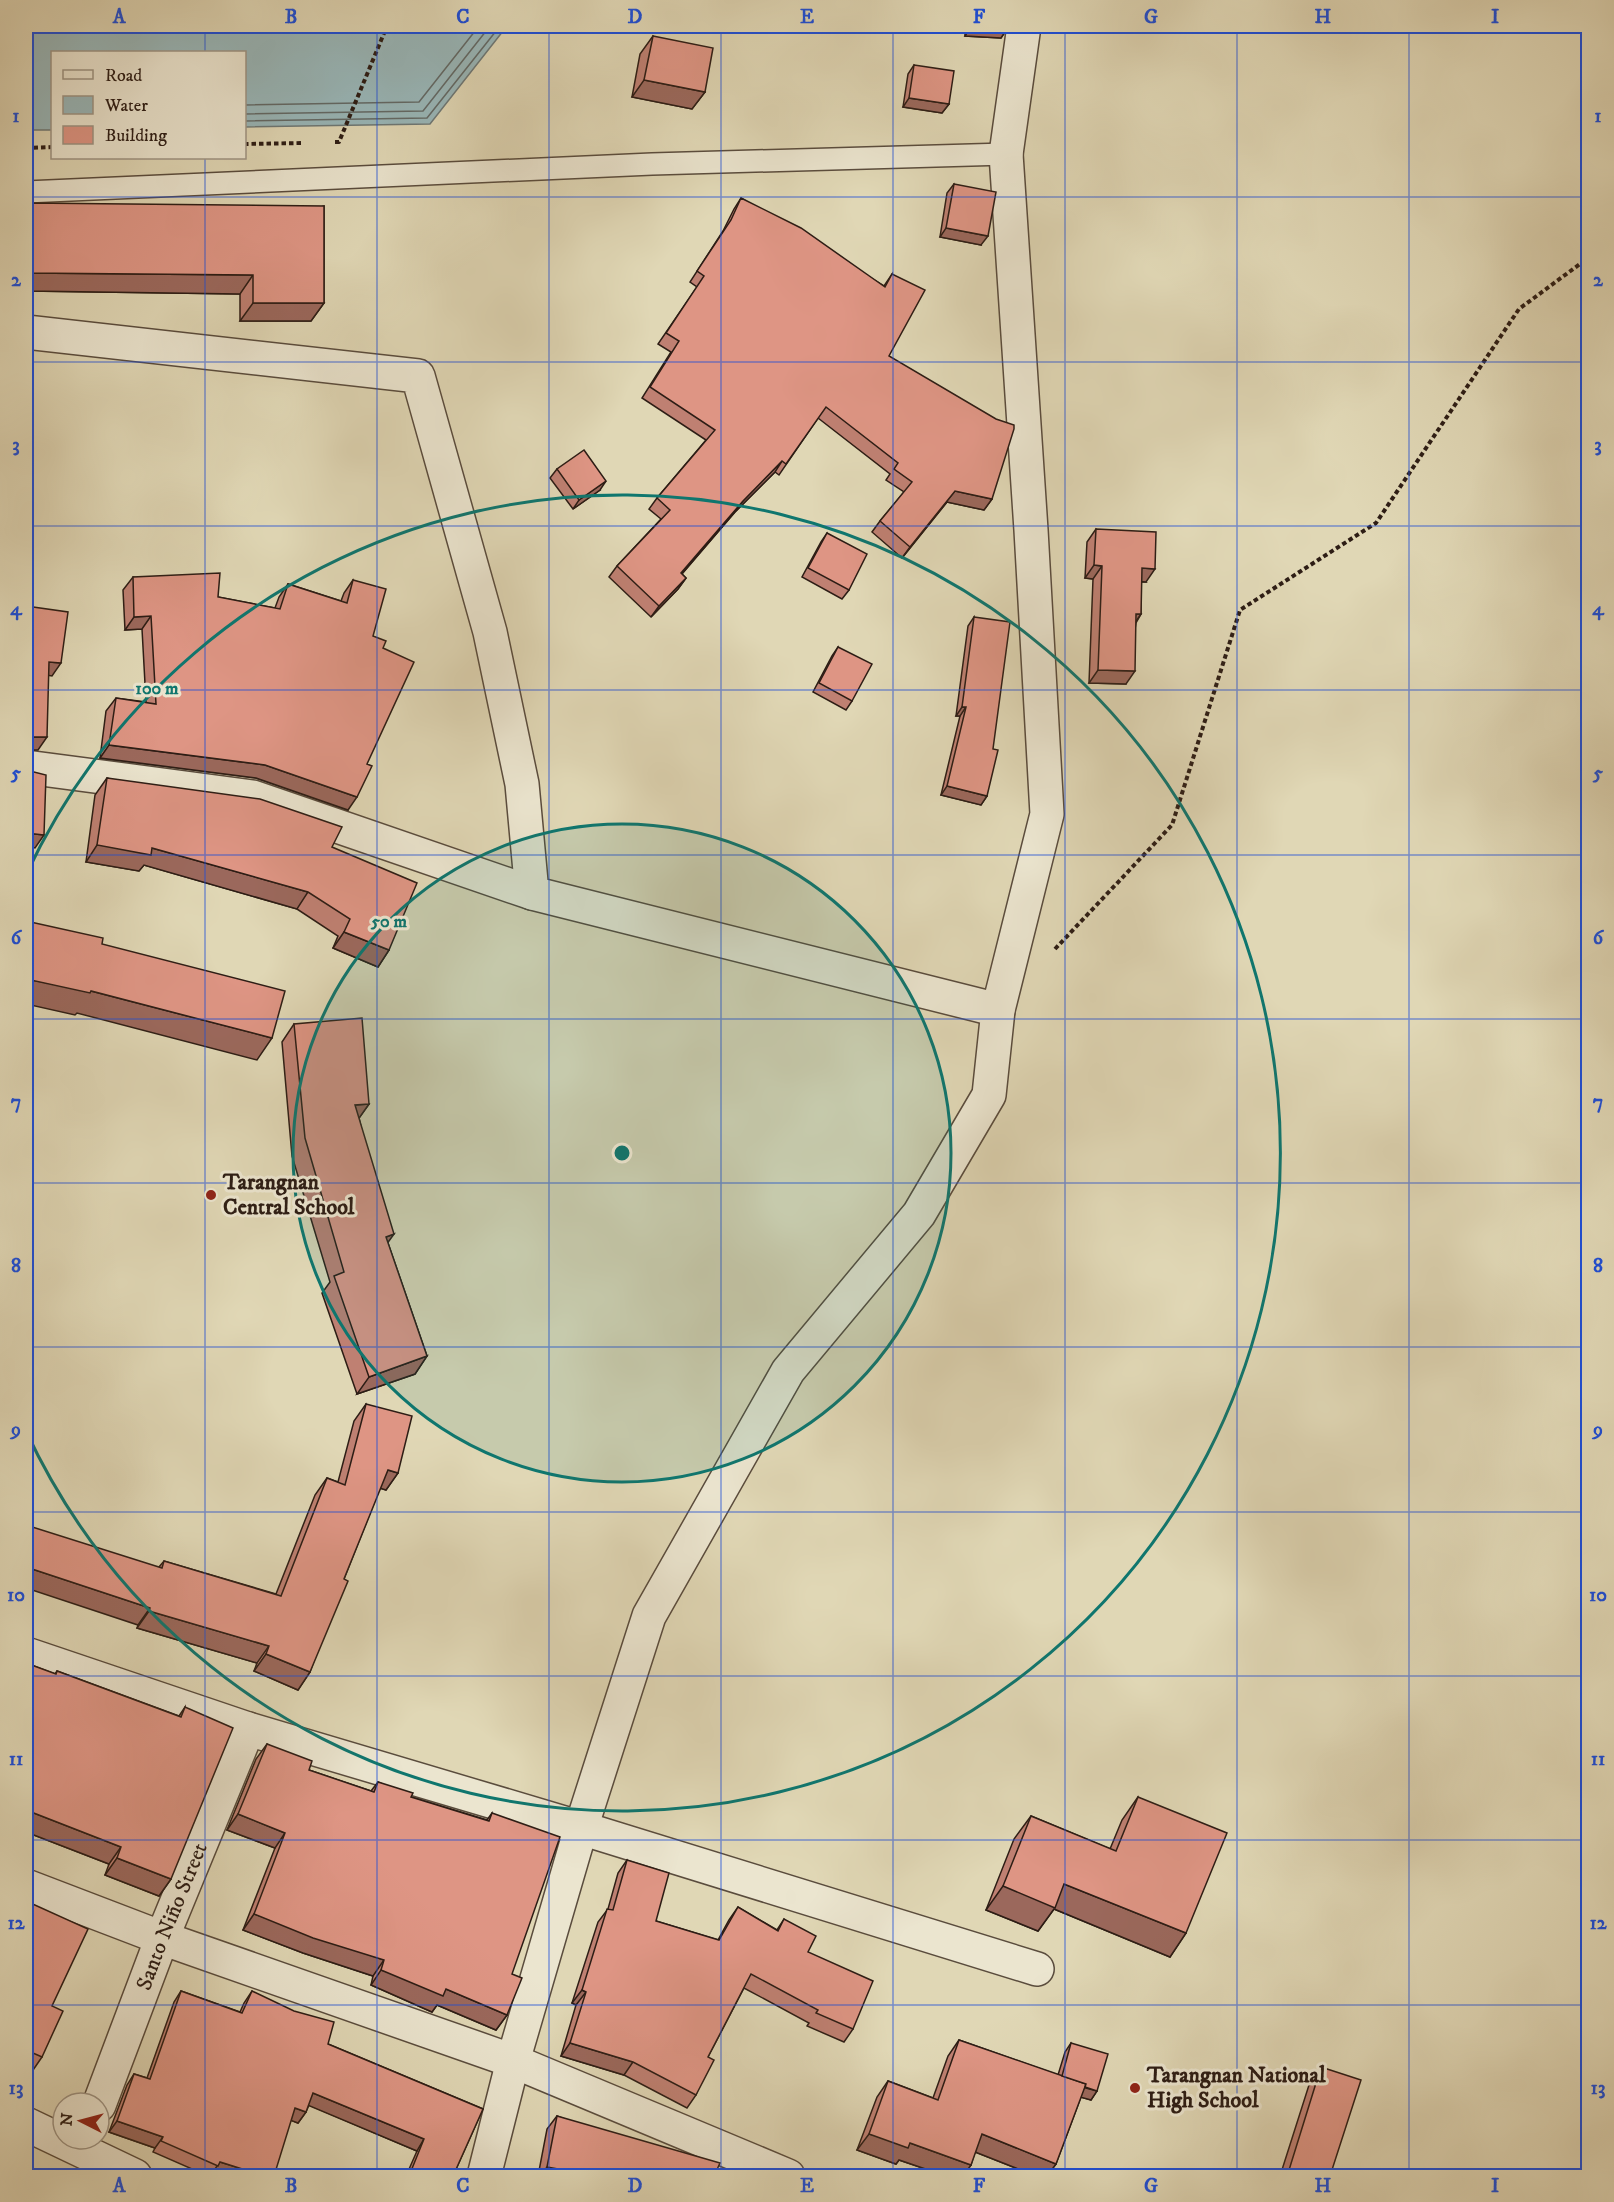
<svg xmlns="http://www.w3.org/2000/svg" width="1614" height="2202" font-family="'IM FELL DW Pica',serif">
<style>
.water{fill:#99b7b9;stroke:#6e7977;stroke-width:1.5}
.lines{fill:none;stroke-linecap:round;stroke-linejoin:round}
.shore{stroke:#636a67;stroke-width:1.5}
.service-casing{stroke:#5a4c3d;stroke-width:24}
.minor-casing{stroke:#5a4c3d;stroke-width:36}
.tertiary-casing{stroke:#5a4c3d;stroke-width:36}
.path{stroke:#2d1d15;stroke-width:4;stroke-dasharray:4.5 3;stroke-linecap:butt}
.service{stroke:#ebe5cf;stroke-width:21}
.minor{stroke:#ebe5cf;stroke-width:33}
.tertiary{stroke:#ebe5cf;stroke-width:33}
.wall{fill:#bf8072;stroke:#2d1d15;stroke-width:1.5}
.shaded-wall{fill:#9b685c;stroke:#2d1d15;stroke-width:1.5}
.building{fill:#de9584;stroke:#2d1d15;stroke-width:1.5}
.grid{fill:none;stroke:#1d4ed8;stroke-width:1.5;stroke-opacity:0.55}
.ring{fill:none;stroke:#0f766e;stroke-width:3}
.poi-dot{fill:#8f2418;stroke:#ebe5cf;stroke-width:2}
.labels{text-anchor:middle;dominant-baseline:central;stroke-width:6;stroke-linejoin:round;paint-order:stroke}
.poi-label{font-size:22px;font-weight:bold;fill:#2d1d15;stroke:#ebe5cf;text-anchor:start}
.street-label{font-size:22px;fill:#2d1d15;stroke:#ebe5cf}
.centre{fill:#0f766e;stroke:#ebe5cf;stroke-width:3}
.ring-label{font-size:18px;text-anchor:middle;font-weight:bold;fill:#0f766e;stroke:#ebe5cf;stroke-width:6;stroke-linejoin:round;paint-order:stroke}
.neatline{fill:none;stroke:#1d4ed8;stroke-width:2}
.grid-label{font-size:20px;text-anchor:middle;font-weight:bold;fill:#1d4ed8}
</style>
<rect width="100%" height="100%" fill="#e0d7b5"/>
<filter id="stains"><feTurbulence type="fractalNoise" baseFrequency=".00333" numOctaves="4"/><feColorMatrix values="0 0 0 0 .2 0 0 0 0 .09 0 0 0 0 .02 0 0 0 .5 -.17"/></filter>
<radialGradient id="worn" r=".72"><stop offset=".6" stop-color="#630" stop-opacity="0"/><stop offset="1" stop-color="#630" stop-opacity=".3"/></radialGradient>
<path class="water" d="M26,26H507L430,124L245,127L244,52H52V130H26Z"/>
<g class="lines">
<g class="shore">
<path d="M244,105L419,102L479,26"/>
<path d="M244,114L423,111L490,26"/>
<path d="M244,121L427,118L500,26"/>
</g>
<g class="service-casing">
<path id="service" d="M26,192L652,164L1006,154"/>
</g>
<g class="minor-casing">
<g id="minor">
<path d="M1006,154L1024,26"/>
<path d="M26,767L253,797L532,893"/>
<path d="M26,1654L248,1729L581,1828L1037,1969"/>
<path d="M26,1886L162,1938L513,2061L788,2176"/>
<path id="s1" d="M99,2105L162,1938L248,1729"/>
<path d="M26,2124L135,2176"/>
</g>
</g>
<g class="tertiary-casing">
<g id="tertiary">
<path d="M26,332L418,376L490,632L522,784L532,893L998,1010"/>
<path d="M484,2176L513,2061L581,1828L649,1616L788,1371L919,1214L989,1095L998,1010L1047,814L1031,530L1006,154"/>
</g>
</g>
<g class="path">
<path d="M335,142H339L387,26"/>
<path d="M244,144L304,143"/>
<path d="M26,148L52,147"/>
<path d="M1055,949L1172,825L1240,610L1376,523L1519,309L1588,258"/>
</g>
<use href="#service" class="service"/>
<use href="#minor" class="minor"/>
<use href="#tertiary" class="tertiary"/>
</g>
<g class="wall">
<path d="M965,26H1007V29L1001,38L965,36Z"/>
<path d="M653,36L705,92L692,109L632,97L640,54Z"/>
<path d="M914,65L949,104L942,113L903,107L908,74Z"/>
<path d="M954,184L981,245L940,237L947,193Z"/>
<path d="M741,198L884,286L892,274L889,356L992,499L984,510L947,502L902,558L872,532L880,521L904,492L886,480L890,474L818,418L779,475L775,472L735,512L682,574L686,578L678,589L651,617L609,577L617,566L661,519L649,509L657,498L706,440L642,398L671,352L658,344L697,287L690,282L723,231L734,209Z"/>
<path d="M324,206V303L311,321H240V294L26,291Z"/>
<path d="M557,469L600,490L573,509L550,478Z"/>
<path d="M1096,529L1146,582H1141V614L1136,623L1126,684L1089,683L1093,579L1085,578L1087,542Z"/>
<path d="M827,533L849,590L842,599L802,577L821,542Z"/>
<path d="M133,577L218,597L275,608L279,597L288,584L341,601L344,593L353,580L373,636L383,648L367,764L348,810L256,778L100,758L106,711L116,698L146,702L142,629L125,630L123,590Z"/>
<path d="M974,617L987,796L981,805L941,795L960,716H956L968,626Z"/>
<path d="M838,647L852,701L846,710L813,692L832,656Z"/>
<path d="M107,778L332,847L389,950L378,967L333,948L338,936L297,909L144,865L139,871L86,862L95,795Z"/>
<path d="M294,1024L369,1104L359,1118L388,1243L427,1356L415,1374L357,1394L322,1293L330,1282L292,1156L282,1042Z"/>
<path d="M366,1404L398,1473L386,1490L380,1488L344,1579L310,1672L298,1690L254,1671L257,1663L137,1628L159,1567L164,1561L276,1594L315,1495L327,1478L338,1482L354,1421Z"/>
<path d="M26,1663L55,1674L57,1671L179,1716L185,1707L171,1879L159,1896L105,1875L109,1864L26,1832Z"/>
<path d="M267,1744L309,1770L371,1791L378,1782L411,1797L487,1820L492,1813L512,1974L507,2015L496,2030L437,2005L432,2012L371,1985L373,1976L303,1953L243,1930L275,1848L227,1830L256,1759Z"/>
<path d="M1138,1797L1186,1933L1170,1957L1054,1909L1038,1931L986,1910L1014,1839L1031,1816L1110,1849L1122,1820Z"/>
<path d="M627,1860L656,1921L718,1940L729,1920L738,1907L777,1930L784,1919L808,1952L853,2029L844,2042L807,2026L809,2023L744,1988L708,2057L696,2095L687,2108L624,2075L561,2056L576,2005L572,2003L598,1922L608,1909L618,1873Z"/>
<path d="M26,1901L42,2057L31,2073L26,2071Z"/>
<path d="M181,1991L240,2012L244,2003L252,1991L328,2044L483,2109L453,2176H406L417,2151L309,2105L306,2112L298,2123L291,2120L212,2173L210,2176H208L153,2152L155,2148L109,2132L127,2085L134,2074L147,2078L174,2002Z"/>
<path d="M959,2040L1058,2075L1065,2052L1071,2043L1097,2091L1091,2100L1081,2097L1056,2164L1047,2176H1036L975,2152L971,2165L963,2176H946L899,2160L896,2164L857,2150L877,2097L888,2081L933,2098L948,2056Z"/>
<path d="M1321,2067L1330,2176H1280L1309,2085Z"/>
<path d="M557,2116L714,2176H538L547,2129Z"/>
</g>
<g class="shaded-wall">
<path d="M971,27L1007,29L1001,38L965,36Z"/>
<path d="M644,80L705,92L692,109L632,97Z"/>
<path d="M909,98L949,104L942,113L903,107Z"/>
<path d="M946,228L988,236L981,245L940,237Z"/>
<path d="M26,273L253,275L240,294L26,291Z"/>
<path d="M253,303H324L311,321H240Z"/>
<path d="M782,461L775,472L735,512L673,584L681,573L743,501Z"/>
<path d="M606,481L600,490L573,509L579,500Z"/>
<path d="M955,491L992,499L984,510L947,502L902,558L910,547Z"/>
<path d="M1094,565L1102,566L1093,579L1085,578Z"/>
<path d="M1142,568L1155,569L1146,582L1133,581Z"/>
<path d="M686,578L678,589L651,617L659,606Z"/>
<path d="M1136,614H1141L1132,627Z"/>
<path d="M151,616L142,629L125,630L134,617Z"/>
<path d="M49,662L61,663L52,676L40,674Z"/>
<path d="M1098,670L1135,671L1126,684L1089,683Z"/>
<path d="M962,707H966L960,716H956Z"/>
<path d="M27,737H47L38,750H26V739Z"/>
<path d="M109,745L265,765L357,797L348,810L256,778L100,758Z"/>
<path d="M947,786L987,796L981,805L941,795Z"/>
<path d="M26,833L44,835L35,848L26,846Z"/>
<path d="M97,845L152,848L308,892L297,909L144,865L139,871L86,862Z"/>
<path d="M344,932L389,950L378,967L333,948Z"/>
<path d="M26,979L91,991L272,1038L257,1060L77,1013L75,1015L26,1004Z"/>
<path d="M369,1104L357,1121L355,1105Z"/>
<path d="M394,1234L381,1252L386,1237Z"/>
<path d="M427,1356L415,1374L357,1394L369,1377Z"/>
<path d="M388,1470L398,1473L386,1490L376,1487Z"/>
<path d="M26,1567L150,1608L138,1625L26,1588Z"/>
<path d="M149,1611L269,1646L257,1663L137,1628Z"/>
<path d="M266,1654L310,1672L298,1690L254,1671Z"/>
<path d="M26,1810L121,1847L109,1864L26,1832Z"/>
<path d="M238,1814L285,1833L275,1848L227,1830Z"/>
<path d="M117,1858L171,1879L159,1896L105,1875Z"/>
<path d="M1064,1884L1186,1933L1170,1957L1054,1909L1038,1931L986,1910L1003,1886Z"/>
<path d="M254,1914L384,1960L373,1976L303,1953L243,1930Z"/>
<path d="M381,1970L446,1989L507,2015L496,2030L437,2005L432,2012L371,1985Z"/>
<path d="M582,1990L586,1992L576,2005L572,2003Z"/>
<path d="M570,2043L633,2062L624,2075L561,2056Z"/>
<path d="M1060,2081L1097,2091L1091,2100L1054,2090Z"/>
<path d="M313,2093L424,2139L417,2151L305,2104Z"/>
<path d="M295,2108L306,2112L298,2123L287,2119Z"/>
<path d="M117,2121L163,2137L155,2148L109,2132Z"/>
<path d="M869,2134L910,2143L971,2165L963,2176H946L899,2160L896,2164L857,2150Z"/>
<path d="M982,2134L1056,2164L1047,2176H1036L970,2150Z"/>
<path d="M220,2162L265,2176H222L212,2173Z"/>
<path d="M547,2167L597,2176H540Z"/>
<path d="M1289,2170L1310,2176H1284Z"/>
</g>
<g class="building">
<path d="M971,26H1007V29L971,27Z"/>
<path d="M653,36L713,48L705,92L644,80Z"/>
<path d="M914,65L954,71L949,104L909,98Z"/>
<path d="M954,184L996,192L988,236L946,228Z"/>
<path d="M741,198L801,228L885,287L892,274L925,290L889,356L996,419L1014,425V429L992,499L955,491L910,547L880,521L912,482L894,469L898,463L826,407L786,464L782,461L743,501L681,573L686,578L659,606L617,566L670,510L657,498L715,430L650,387L679,341L666,333L704,276L697,271L731,220Z"/>
<path d="M26,203L324,206V303H253V275L26,273Z"/>
<path d="M584,450L606,481L579,500L557,469Z"/>
<path d="M1096,529L1156,532L1155,569L1142,568L1141,614H1136L1135,671L1098,670L1102,566L1094,565Z"/>
<path d="M827,533L867,554L849,590L808,568Z"/>
<path d="M220,573L218,597L280,609L288,584L347,603L353,580L386,589L373,636L386,641L383,648L414,662L367,764L372,766L357,797L265,765L109,745L116,698L156,704L151,616L134,617L133,577Z"/>
<path d="M26,606L68,612L61,663L49,662L47,737H27L26,739Z"/>
<path d="M974,617L1010,622L993,749L998,750L987,796L947,786L966,707H962Z"/>
<path d="M838,647L872,664L852,701L819,683Z"/>
<path d="M26,770L46,775L44,835L26,833Z"/>
<path d="M107,778L260,799L342,827L332,847L417,883L389,950L344,932L350,919L308,892L152,848L151,855L97,845Z"/>
<path d="M26,921L103,938L102,944L285,991L272,1038L91,991L90,993L26,979Z"/>
<path d="M362,1018L369,1104L355,1105L394,1234L386,1237L427,1356L369,1377L334,1276L344,1272L305,1138L294,1024Z"/>
<path d="M366,1404L412,1416L398,1473L388,1470L344,1579L348,1581L310,1672L266,1654L269,1646L149,1611L150,1608L26,1567V1525L162,1568L164,1561L281,1596L327,1478L345,1485Z"/>
<path d="M26,1663L56,1674L57,1671L181,1717L185,1707L233,1728L171,1879L117,1858L121,1847L26,1810Z"/>
<path d="M267,1744L312,1761L309,1770L374,1792L378,1782L413,1793L411,1797L489,1821L492,1813L560,1837L512,1974L522,1978L507,2015L446,1989L443,1996L381,1970L384,1960L313,1938L254,1914L285,1833L238,1814Z"/>
<path d="M1138,1797L1227,1833L1186,1933L1064,1884L1055,1908L1003,1886L1031,1816L1116,1851Z"/>
<path d="M627,1860L669,1873L656,1921L719,1940L738,1907L778,1931L784,1919L816,1936L808,1952L873,1981L853,2029L816,2013L818,2010L751,1974L708,2057L714,2060L696,2095L633,2062L570,2043L586,1992L582,1990L607,1909L613,1910Z"/>
<path d="M26,1901L88,1929L52,2006L63,2011L42,2057L26,2050Z"/>
<path d="M181,1991L242,2013L252,1991L294,2011L334,2022L328,2044L483,2109L453,2176H409L424,2139L313,2093L306,2112L295,2108L274,2176H265L220,2162L218,2166L161,2141L163,2137L117,2121L134,2074L150,2079Z"/>
<path d="M959,2040L1086,2084L1056,2164L982,2134L971,2165L910,2143L908,2148L869,2134L888,2081L938,2100Z"/>
<path d="M1071,2043L1108,2054L1097,2091L1085,2087L1086,2084L1062,2076Z"/>
<path d="M1321,2067L1361,2080L1330,2176H1310L1289,2170Z"/>
<path d="M557,2116L720,2163L714,2176H597L547,2167Z"/>
<path d="M26,2159L33,2163L26,2172Z"/>
</g>
<path class="grid" d="M205,26V52M377,26V2176M549,26V2176M721,26V2176M893,26V2176M1065,26V2176M1237,26V2176M1409,26V2176M205,158V2176M26,197H1588M26,362H1588M26,526H1588M26,690H1588M26,855H1588M26,1019H1588M26,1183H1588M26,1347H1588M26,1512H1588M26,1676H1588M26,1840H1588M26,2005H1588"/>
<circle cx="622" cy="1153" r="329" fill="#0f766e" fill-opacity=".12"/>
<g class="ring">
<circle cx="622" cy="1153" r="329"/>
<path d="M26 875A658 658 0 1 1 26 1431"/>
</g>
<g class="poi-dot">
<circle cx="211" cy="1195" r="6"/>
<circle cx="1135" cy="2088" r="6"/>
</g>
<g class="labels">
<g class="poi-label">
<text x="223" y="1182">Tarangnan<tspan x="223" dy="25">Central School</tspan></text>
<text x="1147" y="2075">Tarangnan National<tspan x="1147" dy="25">High School</tspan></text>
</g>
<g class="street-label">
<text stroke="none"><textPath href="#s1" startOffset="202">Santo Niño Street</textPath></text>
</g>
</g>
<circle cx="622" cy="1153" r="9" class="centre"/>
<g class="ring-label">
<text x="157" y="694">100 m</text>
<text x="389" y="927">50 m</text>
</g>
<rect width="1614" height="2202" fill="none" stroke="#e0d7b5" stroke-width="66"/>
<rect x="51" y="51" width="195" height="108" fill="#ebe5cf" stroke="#9f9585" stroke-width="1.5"/>
<rect x="63" y="70" width="30" height="9" fill="#ebe5cf" stroke="#9f9585" stroke-width="1.5"/>
<text x="105" y="81" font-size="18" fill="#2d1d15">Road</text>
<rect x="63" y="96" width="30" height="18" fill="#99b7b9" stroke="#9f9585" stroke-width="1.5"/>
<text x="105" y="111" font-size="18" fill="#2d1d15">Water</text>
<rect x="63" y="126" width="30" height="18" fill="#de9584" stroke="#9f9585" stroke-width="1.5"/>
<text x="105" y="141" font-size="18" fill="#2d1d15">Building</text>
<g transform="translate(81 2121) rotate(276)"><circle r="28" fill="#ebe5cf" stroke="#9f9585" stroke-width="1.5"/>
<path d="M0-4.5L10 22L0 15L-10 22Z" fill="#8f2418"/>
<text y="-9" font-size="16" font-weight="bold" text-anchor="middle" fill="#2d1d15">N</text>
</g>
<rect x="33" y="33" width="1548" height="2136" class="neatline"/>
<g class="grid-label">
<text x="119" y="23">A</text>
<text x="291" y="23">B</text>
<text x="463" y="23">C</text>
<text x="635" y="23">D</text>
<text x="807" y="23">E</text>
<text x="979" y="23">F</text>
<text x="1151" y="23">G</text>
<text x="1323" y="23">H</text>
<text x="1495" y="23">I</text>
<text x="16" y="122">1</text>
<text x="1598" y="122">1</text>
<text x="16" y="286">2</text>
<text x="1598" y="286">2</text>
<text x="16" y="451">3</text>
<text x="1598" y="451">3</text>
<text x="16" y="615">4</text>
<text x="1598" y="615">4</text>
<text x="16" y="779">5</text>
<text x="1598" y="779">5</text>
<text x="16" y="944">6</text>
<text x="1598" y="944">6</text>
<text x="16" y="1108">7</text>
<text x="1598" y="1108">7</text>
<text x="16" y="1272">8</text>
<text x="1598" y="1272">8</text>
<text x="16" y="1436">9</text>
<text x="1598" y="1436">9</text>
<text x="16" y="1601">10</text>
<text x="1598" y="1601">10</text>
<text x="16" y="1765">11</text>
<text x="1598" y="1765">11</text>
<text x="16" y="1929">12</text>
<text x="1598" y="1929">12</text>
<text x="16" y="2094">13</text>
<text x="1598" y="2094">13</text>
<text x="119" y="2192">A</text>
<text x="291" y="2192">B</text>
<text x="463" y="2192">C</text>
<text x="635" y="2192">D</text>
<text x="807" y="2192">E</text>
<text x="979" y="2192">F</text>
<text x="1151" y="2192">G</text>
<text x="1323" y="2192">H</text>
<text x="1495" y="2192">I</text>
</g>
<rect width="100%" height="100%" filter="url(#stains)"/>
<rect width="100%" height="100%" fill="url(#worn)"/>
</svg>
